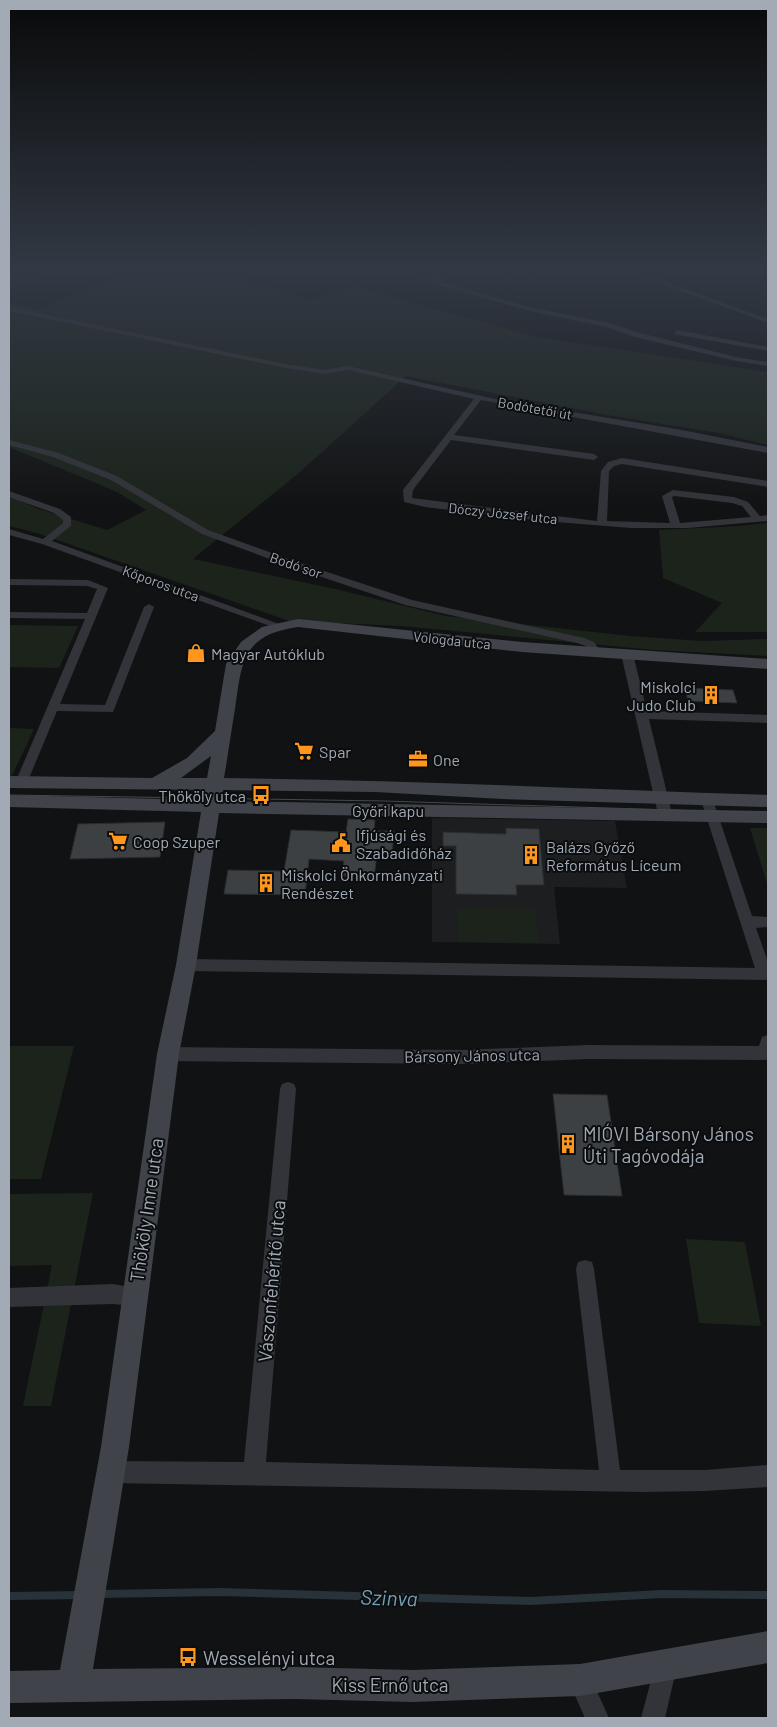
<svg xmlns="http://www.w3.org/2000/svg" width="777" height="1727" font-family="Barlow,sans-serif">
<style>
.built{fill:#1d1e20}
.green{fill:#1b231b}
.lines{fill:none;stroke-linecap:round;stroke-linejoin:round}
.stream{stroke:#273338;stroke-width:8}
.building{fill:#3d4043;stroke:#2b2c30}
.street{fill:#323439;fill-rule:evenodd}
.secondary{fill:#404349;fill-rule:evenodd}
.tram{stroke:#45484e;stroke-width:1}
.labels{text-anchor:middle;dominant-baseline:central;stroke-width:4;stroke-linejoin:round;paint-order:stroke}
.far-street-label{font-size:14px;fill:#a1aab5;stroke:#0c0d0e}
.poi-label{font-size:16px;fill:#a1aab5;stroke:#0c0d0e;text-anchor:start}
.street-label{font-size:16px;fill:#a1aab5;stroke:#0c0d0e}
.near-poi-label{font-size:19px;fill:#a1aab5;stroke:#0c0d0e;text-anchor:start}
.near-street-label{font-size:19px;fill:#a1aab5;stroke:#0c0d0e}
.near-water-label{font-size:21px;font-style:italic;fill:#749fb5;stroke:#0c0d0e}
</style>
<rect width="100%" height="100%" fill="#111213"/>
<path class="built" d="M432,818L615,821L627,888L554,887L560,944L432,942Z"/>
<g class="green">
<path d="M9,268H66L9,290Z"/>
<path d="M140,268H207L310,300L354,287L537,337L768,372V445L718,433L607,415L406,376L300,472L193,559L340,590L446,616L631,636L702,641L768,639V656L654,650L401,626L289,621L37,533L9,526V495L36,508L107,530L146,510L117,492L9,447V303L38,310Z"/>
<path d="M768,523V632H695L722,603L663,578L659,530L739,526Z"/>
<path d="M9,625L78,626L59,668L9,667Z"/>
<path d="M9,728L34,729L9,782Z"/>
<path d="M750,828H768V887Z"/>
<path d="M457,908L535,909L539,943L458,941Z"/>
<path d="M9,1046H74L41,1179H9Z"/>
<path d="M93,1193L51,1406H23L52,1265L9,1266V1194Z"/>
<path d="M686,1239L745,1242L761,1326L699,1323Z"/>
</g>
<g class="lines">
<g class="stream">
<path d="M99,1594L220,1592L530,1601L662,1594L768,1595"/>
<path d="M9,1596L81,1595"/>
</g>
</g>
<g class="building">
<path d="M685,688L733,690L737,703L688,701Z"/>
<path d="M348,819L375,820L374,831H394L392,855L377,854L374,878L342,876L344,861L309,859L305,895L224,894L228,870L284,871L291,830L346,832Z"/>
<path d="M165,822L160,857L70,859L78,824Z"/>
<path d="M506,828L539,829L544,885H516L517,895L456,894V846H443V832L506,834Z"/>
<path d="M553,1094L607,1095L622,1196L564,1195Z"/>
</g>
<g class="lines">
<g class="street">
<path d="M379,268H388L437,281L426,268H432L444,283L533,308L609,323L640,333L736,357L768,362V366L736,361L635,337L607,327L530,311Z"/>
<path d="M508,268H516L539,278L534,279Z"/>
<path d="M618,268H626L768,319V323Z"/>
<path d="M747,268H755L768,272V276Z"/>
<path d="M9,307L285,364L324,370L348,366L499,400L677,429L768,447V453L481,400L454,435L594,454L598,457L594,460L451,440L413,490L412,498L597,521L601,471L608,462L622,458L768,481V487L622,464L614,466L609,471L607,521L670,523L662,496L673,490L734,497L748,502L760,516L768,515V521L688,528H631L543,521L425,507L404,502L403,490L474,399L348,370L324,374L285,368L9,311ZM674,496L732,503L742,506L751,517L680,523L672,497Z"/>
<path d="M677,330L768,347V351L674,334Z"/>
<path d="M9,440L59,453L117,476L208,530L297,562L412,600L584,638L594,642L601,652L595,655L591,654L586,646L577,643L405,605L289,566L202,534L111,480L53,457L9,445Z"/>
<path d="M9,491L60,509L71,517V526L52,541L282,625L281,627H273L42,544L9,535V529L43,539L63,523V520L54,513L9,497Z"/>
<path d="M9,579L88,580L108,588L60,704L105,705L144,607L149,604L154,607L113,712L57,711L27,783L21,787L15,783L85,619L9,618V612L87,613L97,589L87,586L9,585Z"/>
<path d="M627,651L633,654L647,711L768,715V723L649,719L672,814L665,819L658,814L621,654Z"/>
<path d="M707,796L713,800L752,916L768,917V927L756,928L768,962V979L765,980L186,971L181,969L178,965L181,961L186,959L755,968L701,800Z"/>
<path d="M768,1035V1059L765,1060L588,1059L462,1064L168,1061L162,1059L160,1054L162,1049L168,1047L462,1050L588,1045L759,1046L762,1037Z"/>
<path d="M288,1082L294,1084L296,1089L266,1462L599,1470L576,1269L578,1262L585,1260L592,1262L594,1269L620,1470H705L768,1465V1487L705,1491L642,1492L110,1483L102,1480L99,1472L102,1464L110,1461L244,1462L280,1089L282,1084Z"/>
<path d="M113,1284L141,1289L144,1296L141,1303L134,1306L113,1304L9,1307V1288Z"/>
<path d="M665,1654L673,1658L677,1666L665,1718H641L657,1658Z"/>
<path d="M580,1668L588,1672L609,1718H585L568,1680L572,1672Z"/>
</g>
<path class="secondary" d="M298,619L522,642L768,659V669L522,652L298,627C242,635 242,661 235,709C231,732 228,755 224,778C406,780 587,789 768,795V807L503,799L375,792L223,790L221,801L768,811V823L219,813L196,965L179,1054L129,1447L93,1669L295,1667L412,1670L580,1664L768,1631V1663L580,1696L412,1702L295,1699L9,1703V1671L60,1670L101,1447L157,1054L176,965L201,812L9,807V795L203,800L205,790L9,788V776L152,778L187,758L215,731L226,664L241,642L262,627ZM211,756L207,778H181Z"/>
<path class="tram" d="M9,795L384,801L768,813"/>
</g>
<linearGradient id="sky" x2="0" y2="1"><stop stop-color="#090a0a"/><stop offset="0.53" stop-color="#323944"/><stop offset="1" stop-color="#323944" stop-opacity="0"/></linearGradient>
<rect width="777" height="509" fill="url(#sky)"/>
<defs>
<g id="shop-bare" transform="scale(1.5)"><path d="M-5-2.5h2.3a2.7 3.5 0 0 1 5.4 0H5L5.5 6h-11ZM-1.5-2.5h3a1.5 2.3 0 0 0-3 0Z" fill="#ff971e" stroke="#0c0d0e" stroke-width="2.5" paint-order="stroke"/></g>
<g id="building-bare" transform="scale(1.5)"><path d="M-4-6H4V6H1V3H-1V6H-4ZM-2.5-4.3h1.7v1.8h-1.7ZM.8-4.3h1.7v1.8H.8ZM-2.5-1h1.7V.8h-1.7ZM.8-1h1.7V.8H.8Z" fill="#ff971e" stroke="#0c0d0e" stroke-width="2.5" paint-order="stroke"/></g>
<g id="supermarket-bare" transform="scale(1.5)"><path d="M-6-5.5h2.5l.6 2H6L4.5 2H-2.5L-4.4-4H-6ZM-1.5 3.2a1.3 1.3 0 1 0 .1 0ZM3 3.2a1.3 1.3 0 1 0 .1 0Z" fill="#ff971e" stroke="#0c0d0e" stroke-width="2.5" paint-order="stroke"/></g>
<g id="office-bare" transform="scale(1.5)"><path d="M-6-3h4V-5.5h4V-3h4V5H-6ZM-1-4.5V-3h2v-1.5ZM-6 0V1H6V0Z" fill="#ff971e" stroke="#0c0d0e" stroke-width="2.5" paint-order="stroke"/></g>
<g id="bus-bare" transform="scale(1.5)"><path d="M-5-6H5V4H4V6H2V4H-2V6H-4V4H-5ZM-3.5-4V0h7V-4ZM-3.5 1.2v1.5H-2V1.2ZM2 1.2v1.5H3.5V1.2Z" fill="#ff971e" stroke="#0c0d0e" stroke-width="2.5" paint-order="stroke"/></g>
<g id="civic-bare" transform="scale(1.5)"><path d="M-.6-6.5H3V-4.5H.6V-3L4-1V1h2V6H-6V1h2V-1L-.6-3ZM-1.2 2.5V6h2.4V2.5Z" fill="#ff971e" stroke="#0c0d0e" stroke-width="2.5" paint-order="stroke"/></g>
</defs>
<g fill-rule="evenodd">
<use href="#shop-bare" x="196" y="653"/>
<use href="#building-bare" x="711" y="695"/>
<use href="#supermarket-bare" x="304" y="751"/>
<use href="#office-bare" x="418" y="759"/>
<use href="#bus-bare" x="261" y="795"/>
<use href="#supermarket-bare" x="118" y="841"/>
<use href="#civic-bare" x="341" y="843"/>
<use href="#building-bare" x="531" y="855"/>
<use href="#building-bare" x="266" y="883"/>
<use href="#building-bare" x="568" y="1144"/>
<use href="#bus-bare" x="188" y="1657"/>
</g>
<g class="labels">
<g class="far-street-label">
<text transform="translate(535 408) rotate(10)">Bodótetői út</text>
<text transform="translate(503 513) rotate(6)">Dóczy József utca</text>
<text transform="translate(296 565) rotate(19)">Bodó sor</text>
<text transform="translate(161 583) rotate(20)">Kőporos utca</text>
<text transform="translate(452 640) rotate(6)">Vologda utca</text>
</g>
<g class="poi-label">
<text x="211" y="653">Magyar Autóklub</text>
<text x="696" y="686" text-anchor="end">Miskolci<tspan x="696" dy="18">Judo Club</tspan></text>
<text x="319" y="751">Spar</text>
<text x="433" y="759">One</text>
<text x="246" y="795" text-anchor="end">Thököly utca</text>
<text x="356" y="834">Ifjúsági és<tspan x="356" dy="18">Szabadidőház</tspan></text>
<text x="133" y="841">Coop Szuper</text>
<text x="546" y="846">Balázs Győző<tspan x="546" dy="18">Református Líceum</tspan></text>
<text x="281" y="874">Miskolci Önkormányzati<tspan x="281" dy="18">Rendészet</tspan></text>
</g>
<g class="street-label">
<text x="388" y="810">Győri kapu</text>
<text transform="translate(472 1055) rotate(-1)">Bársony János utca</text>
</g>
<g class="near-poi-label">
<text x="583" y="1133">MIÓVI Bársony János<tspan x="583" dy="22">Úti Tagóvodája</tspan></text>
<text x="203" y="1657">Wesselényi utca</text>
</g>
<g class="near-street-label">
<text transform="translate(146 1210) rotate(-82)">Thököly Imre utca</text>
<text transform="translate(271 1281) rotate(-85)">Vászonfehérítő utca</text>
<text x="390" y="1684">Kiss Ernő utca</text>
</g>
<g class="near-water-label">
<text transform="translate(389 1597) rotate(2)">Szinva</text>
</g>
</g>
<rect width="777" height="1727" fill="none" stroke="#a1aab5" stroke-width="20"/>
</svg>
